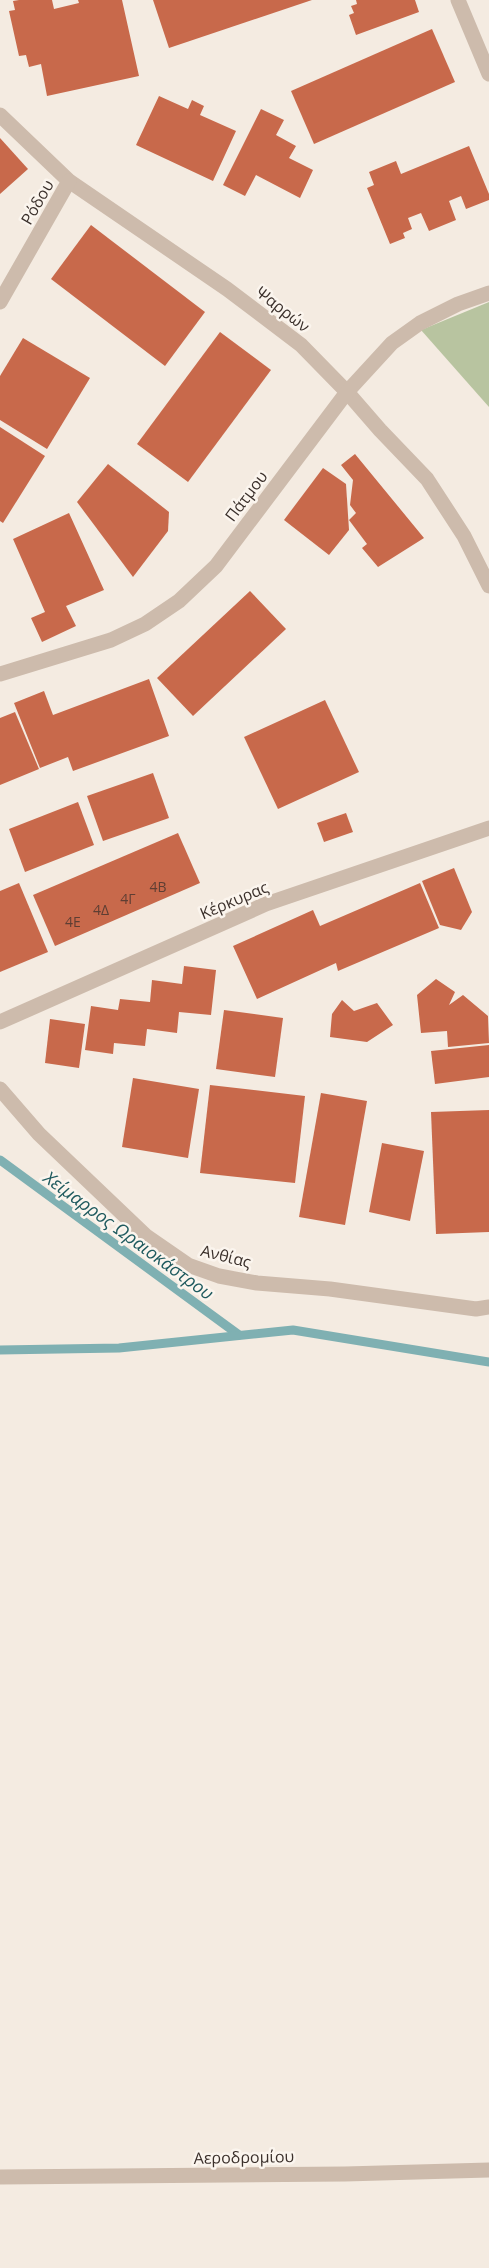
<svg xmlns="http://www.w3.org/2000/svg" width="489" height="2268" font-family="'Open Sans',sans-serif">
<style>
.green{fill:#b8c4a0}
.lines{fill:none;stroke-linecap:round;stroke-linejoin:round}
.stream{stroke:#7fb0b2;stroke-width:9}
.building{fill:#c8694b}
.minor{stroke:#cdbbac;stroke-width:15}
.labels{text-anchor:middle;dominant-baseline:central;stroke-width:5;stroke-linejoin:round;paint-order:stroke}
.number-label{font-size:14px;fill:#5e3e33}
.street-label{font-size:16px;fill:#3b302b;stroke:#fbf5ee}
.water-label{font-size:18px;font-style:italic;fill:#1f5a5e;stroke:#fbf5ee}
</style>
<rect width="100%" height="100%" fill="#f4ebe1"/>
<path class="green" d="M489,302V407L421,330Z"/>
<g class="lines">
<g class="stream">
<path d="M0,1160L239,1335"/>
<path d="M0,1350L119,1348L293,1330L489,1362"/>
</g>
</g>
<g class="building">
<path d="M19,0H52L54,9L79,3L78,0H122L139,76L47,96L41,64L29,67L26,55L19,56L9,11L15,10L13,1Z"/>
<path d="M153,0H312L169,48Z"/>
<path d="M356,0H415L419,12L356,35L349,15L354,13L351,6L357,4Z"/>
<path d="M432,29L455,82L314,144L291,91Z"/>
<path d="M159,96L188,109L192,100L204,106L200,115L236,131L213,181L136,145Z"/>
<path d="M261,109L284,120L276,135L296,146L289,158L313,170L300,198L256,175L245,196L223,185Z"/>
<path d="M0,138L28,169L0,194Z"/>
<path d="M469,146L489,194V200L466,209L461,196L449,201L456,220L429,231L421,213L408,218L412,229L403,233L405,238L390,244L367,188L374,185L369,172L396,161L401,174Z"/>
<path d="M91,225L205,312L165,366L51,279Z"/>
<path d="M220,332L271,370L188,482L137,444Z"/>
<path d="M23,338L90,378L47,449L0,420V376Z"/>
<path d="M0,427L45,456L3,523L0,521Z"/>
<path d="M355,454L424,538L378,567L362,548L367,544L349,520L356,513L350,505L353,480L341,465Z"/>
<path d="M108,464L169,512L168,531L133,577L77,502Z"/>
<path d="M323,468L346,484L349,530L329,555L284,520Z"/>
<path d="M69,513L104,590L66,606L76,626L42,642L31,618L45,612L13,539Z"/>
<path d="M250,591L286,629L193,716L157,678Z"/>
<path d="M149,679L169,736L73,771L68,757L40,768L14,703L44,691L53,715Z"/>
<path d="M325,700L359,772L278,809L244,737Z"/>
<path d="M15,712L39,769L0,785V718Z"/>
<path d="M153,773L169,818L103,841L87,796Z"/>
<path d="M78,802L94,845L25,872L9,829Z"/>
<path d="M346,813L353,832L324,842L317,823Z"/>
<path d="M178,833L200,883L55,946L33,895Z"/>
<path d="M454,868L472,912L461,930L440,925L422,881Z"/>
<path d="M19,883L48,952L0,972V891Z"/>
<path d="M420,883L439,928L338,971L336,963L257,999L233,946L313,910L320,926Z"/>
<path d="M184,966L216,970L211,1015L179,1012L177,1033L147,1029L145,1046L114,1043L113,1054L85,1050L91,1006L118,1010L120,999L150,1002L152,980L182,984Z"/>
<path d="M436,979L455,992L449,1005L463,995L488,1016L489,1043L448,1047L447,1031L421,1033L417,995Z"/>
<path d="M342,1000L354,1011L377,1003L393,1025L367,1042L330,1037L332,1014Z"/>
<path d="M224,1010L283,1018L275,1077L216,1069Z"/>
<path d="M50,1019L85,1024L79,1068L45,1063Z"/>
<path d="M489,1045V1077L435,1084L431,1051Z"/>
<path d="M133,1078L199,1089L188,1158L122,1147Z"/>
<path d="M210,1085L305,1096L295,1183L200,1173Z"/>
<path d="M321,1093L367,1101L345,1225L299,1217Z"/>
<path d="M489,1110V1232L436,1234L431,1112Z"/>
<path d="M382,1143L424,1151L410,1221L369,1212Z"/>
</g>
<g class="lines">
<g class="minor">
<path d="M458,0L489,74"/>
<path d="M0,115L69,181L227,289L301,345L347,392L380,430L427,479L464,536L489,586"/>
<path d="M0,302L69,181"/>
<path d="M0,674L111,640L145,624L179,601L216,566L347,392L392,343L420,323L458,304L489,293"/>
<path d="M0,1022L266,904L489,828"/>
<path d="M0,1089L39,1134L146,1236L188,1265L219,1276L257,1283L330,1289L476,1309L489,1307"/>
<path d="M0,2177L345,2174L489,2170"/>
</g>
</g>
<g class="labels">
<g class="number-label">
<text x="158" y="886">4Β</text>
<text x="128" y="898">4Γ</text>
<text x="101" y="909">4Δ</text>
<text x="73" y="921">4Ε</text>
</g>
<g class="street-label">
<text transform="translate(37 202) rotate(-60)">Ρόδου</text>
<text transform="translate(283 309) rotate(38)">Ψαρρών</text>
<text transform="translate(246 496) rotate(-53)">Πάτμου</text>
<text transform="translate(234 900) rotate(-23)">Κέρκυρας</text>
<text transform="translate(226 1256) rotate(14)">Ανθίας</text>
<text transform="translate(244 2157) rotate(-1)">Αεροδρομίου</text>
</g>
<g class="water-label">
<text transform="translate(129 1235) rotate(36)">Χείμαρρος Ωραιοκάστρου</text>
</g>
</g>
</svg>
